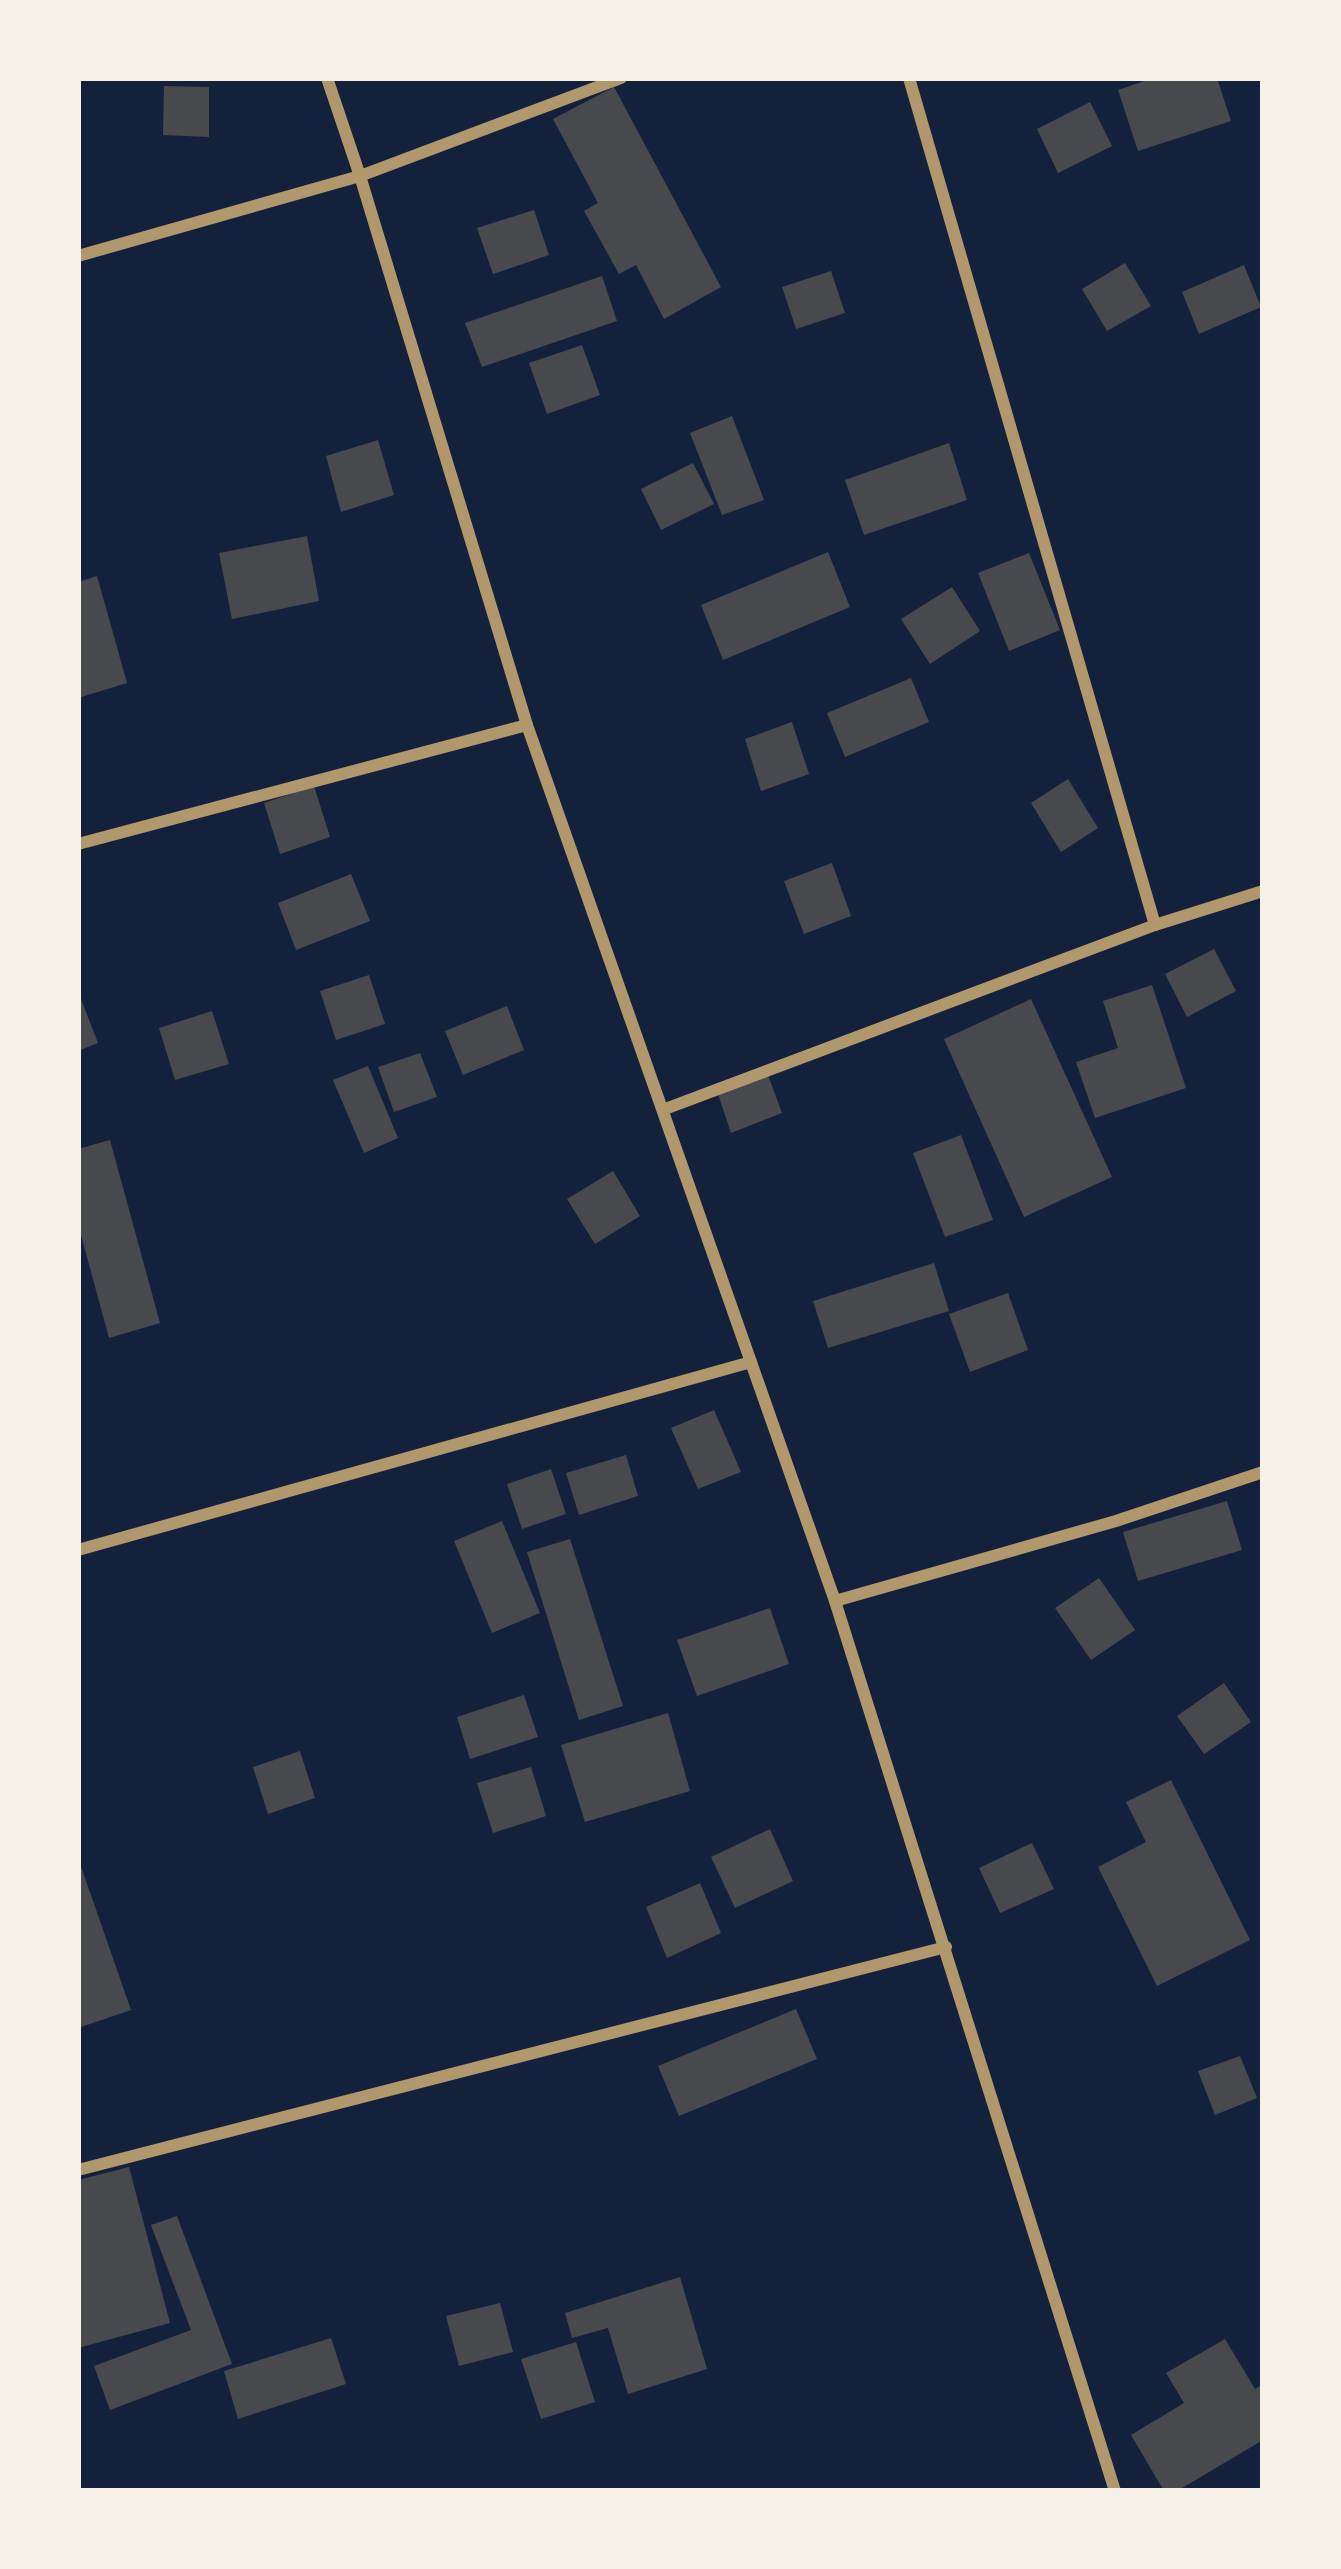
<svg xmlns="http://www.w3.org/2000/svg" width="1341" height="2569" font-family="Rubik,sans-serif">
<style>
.building{fill:#48494c}
.lines{fill:none;stroke-linecap:round;stroke-linejoin:round}
.minor{stroke:#b1986c;stroke-width:12}
</style>
<rect width="100%" height="100%" fill="#14213d"/>
<g class="building">
<path d="M1153,78H1217L1231,121L1138,151L1118,90Z"/>
<path d="M164,86L209,87V137L163,135Z"/>
<path d="M614,87L721,287L664,319L636,265L619,274L584,211L598,203L553,119Z"/>
<path d="M1090,102L1112,146L1058,173L1037,129Z"/>
<path d="M534,210L549,255L493,274L477,228Z"/>
<path d="M1125,263L1151,306L1107,331L1082,289Z"/>
<path d="M1244,265L1261,307L1199,334L1182,292Z"/>
<path d="M831,271L845,313L796,329L782,287Z"/>
<path d="M602,276L617,321L482,367L465,323Z"/>
<path d="M582,345L600,395L547,414L529,363Z"/>
<path d="M732,416L764,500L722,515L690,433Z"/>
<path d="M378,440L394,495L341,512L326,456Z"/>
<path d="M949,443L967,500L864,535L845,480Z"/>
<path d="M693,463L714,504L661,530L641,489Z"/>
<path d="M307,536L319,601L232,619L219,553Z"/>
<path d="M828,552L850,607L723,660L701,605Z"/>
<path d="M1029,553L1060,630L1009,651L978,573Z"/>
<path d="M97,576L127,683L78,698V582Z"/>
<path d="M952,587L980,631L930,664L901,619Z"/>
<path d="M911,678L929,722L845,757L827,713Z"/>
<path d="M792,722L809,774L761,791L745,739Z"/>
<path d="M1068,779L1098,828L1061,852L1031,803Z"/>
<path d="M314,786L330,837L280,854L264,803Z"/>
<path d="M832,863L851,916L804,934L784,881Z"/>
<path d="M351,874L370,921L296,950L278,903Z"/>
<path d="M1214,949L1236,991L1187,1017L1165,974Z"/>
<path d="M369,975L385,1024L336,1040L320,991Z"/>
<path d="M1152,985L1186,1088L1095,1118L1076,1062L1118,1048L1103,1001Z"/>
<path d="M78,991L98,1043L78,1051Z"/>
<path d="M1031,999L1112,1177L1024,1217L944,1039Z"/>
<path d="M507,1006L524,1050L463,1075L445,1031Z"/>
<path d="M212,1011L229,1064L175,1080L159,1028Z"/>
<path d="M420,1053L437,1097L394,1112L378,1067Z"/>
<path d="M368,1066L398,1138L364,1153L333,1080Z"/>
<path d="M768,1075L782,1113L731,1133L718,1094Z"/>
<path d="M961,1135L993,1220L945,1237L913,1153Z"/>
<path d="M110,1140L160,1323L109,1338L78,1224V1149Z"/>
<path d="M613,1171L640,1216L595,1244L567,1199Z"/>
<path d="M934,1263L949,1311L828,1348L813,1301Z"/>
<path d="M1008,1293L1028,1350L970,1372L949,1314Z"/>
<path d="M714,1410L741,1472L698,1489L671,1428Z"/>
<path d="M626,1455L638,1496L579,1515L566,1473Z"/>
<path d="M551,1469L566,1514L522,1529L507,1484Z"/>
<path d="M1227,1501L1242,1550L1138,1581L1123,1532Z"/>
<path d="M502,1521L540,1613L492,1633L454,1541Z"/>
<path d="M570,1539L623,1706L579,1720L527,1552Z"/>
<path d="M1099,1578L1135,1630L1091,1660L1055,1608Z"/>
<path d="M770,1608L789,1664L697,1696L677,1640Z"/>
<path d="M1224,1683L1251,1722L1204,1754L1177,1716Z"/>
<path d="M524,1695L538,1737L470,1759L457,1717Z"/>
<path d="M668,1713L690,1791L585,1822L561,1745Z"/>
<path d="M300,1751L315,1798L268,1814L253,1767Z"/>
<path d="M531,1767L546,1816L493,1833L477,1783Z"/>
<path d="M1171,1780L1250,1940L1157,1986L1098,1867L1146,1842L1126,1802Z"/>
<path d="M770,1829L793,1881L735,1908L711,1857Z"/>
<path d="M1032,1843L1054,1889L1000,1913L979,1868Z"/>
<path d="M78,1858L131,2010L78,2028Z"/>
<path d="M700,1883L721,1933L667,1958L646,1907Z"/>
<path d="M796,2009L817,2059L679,2116L658,2066Z"/>
<path d="M1240,2056L1257,2098L1215,2115L1198,2071Z"/>
<path d="M129,2167L170,2323L78,2348V2180Z"/>
<path d="M177,2216L232,2364L110,2410L94,2366L191,2330L151,2225Z"/>
<path d="M680,2277L707,2369L628,2394L608,2328L572,2338L565,2313Z"/>
<path d="M500,2303L513,2352L459,2366L446,2316Z"/>
<path d="M331,2338L346,2384L238,2419L224,2371Z"/>
<path d="M1225,2339L1255,2389L1263,2384V2440L1177,2491H1164L1131,2435L1184,2403L1166,2373Z"/>
<path d="M576,2342L595,2402L541,2419L521,2359Z"/>
</g>
<g class="lines">
<g class="minor">
<path d="M327,78L360,176L527,725L835,1601L1115,2491"/>
<path d="M909,78L1155,925"/>
<path d="M78,256L360,176L621,78"/>
<path d="M78,844L527,725"/>
<path d="M665,1109L1155,925L1263,891"/>
<path d="M78,1550L751,1362"/>
<path d="M835,1601L1116,1521L1263,1472"/>
<path d="M78,2170L946,1947"/>
</g>
</g>
<rect width="1341" height="2569" fill="none" stroke="#f6f1e7" stroke-width="162"/>
</svg>
